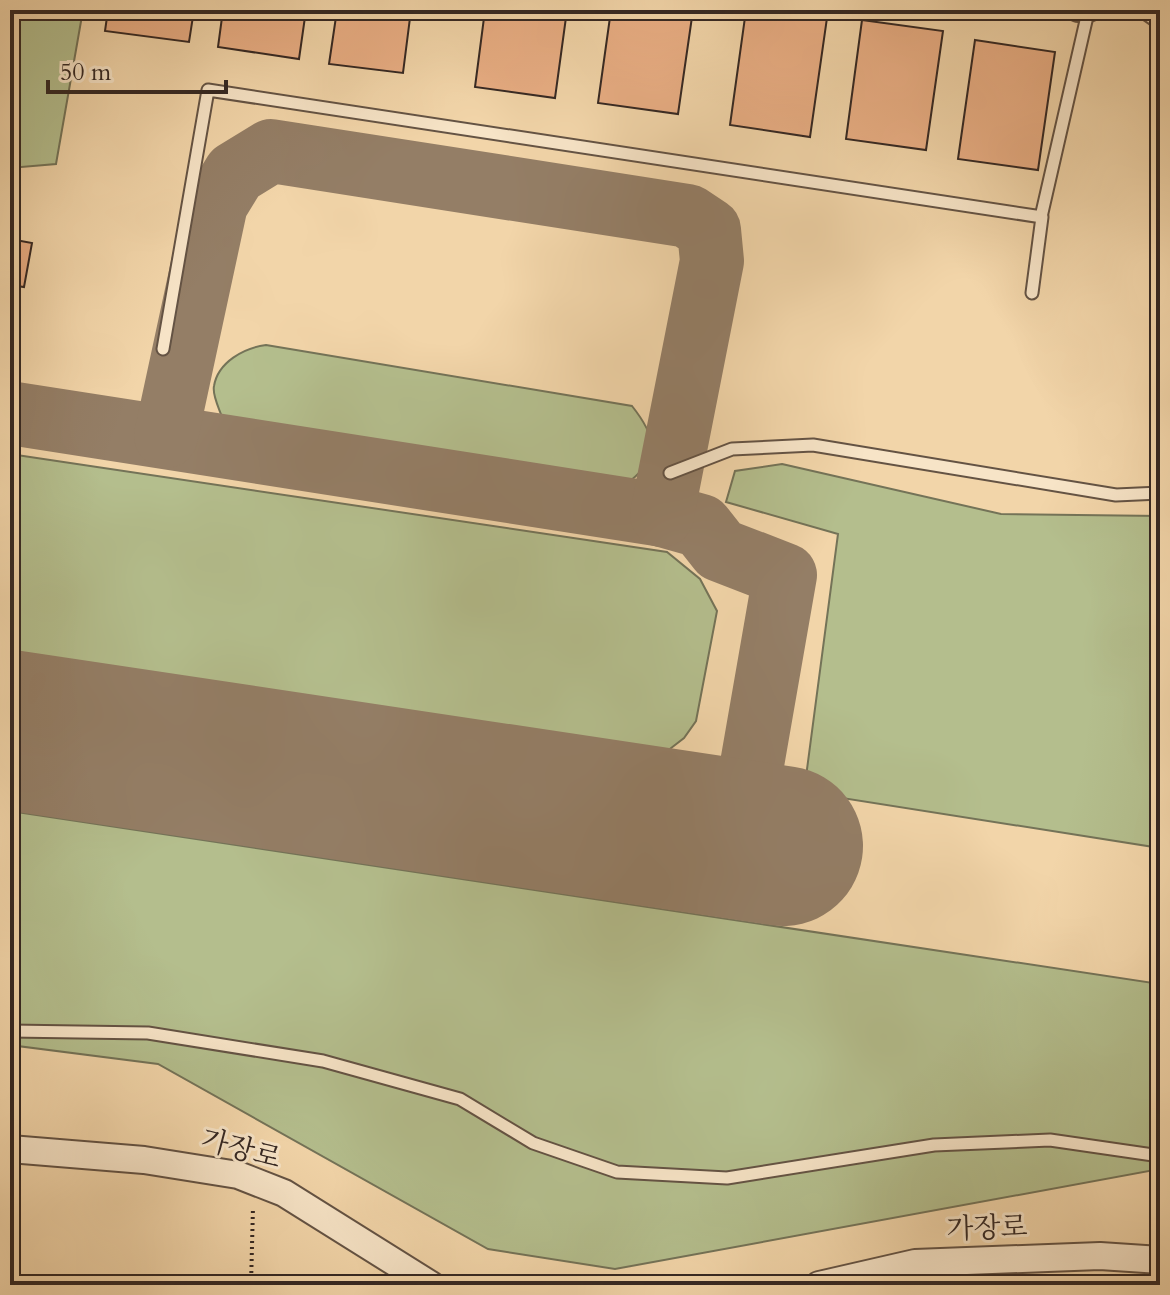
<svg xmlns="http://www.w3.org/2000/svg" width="1170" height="1295" font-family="Cardo,'Noto Serif KR',serif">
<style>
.green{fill:#b4be8d;stroke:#747358;stroke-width:2}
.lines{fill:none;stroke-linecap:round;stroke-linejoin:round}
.taxiway{stroke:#947e66;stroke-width:64}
.runway{stroke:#947e66;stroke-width:160}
.building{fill:#e9ae84;stroke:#352823;stroke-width:2}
.service-casing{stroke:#645344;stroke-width:15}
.minor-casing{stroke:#645344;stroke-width:26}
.tertiary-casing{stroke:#645344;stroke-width:30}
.path{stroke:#352823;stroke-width:4;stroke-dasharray:2 4;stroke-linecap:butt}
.service{stroke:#f7e4c7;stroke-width:11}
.minor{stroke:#f7e4c7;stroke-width:22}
.tertiary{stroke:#f7e4c7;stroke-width:26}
.labels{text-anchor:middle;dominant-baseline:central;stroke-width:6;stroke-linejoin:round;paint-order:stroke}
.street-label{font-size:28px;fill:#352823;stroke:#f7e4c7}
</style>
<rect width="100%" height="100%" fill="#f2d5a9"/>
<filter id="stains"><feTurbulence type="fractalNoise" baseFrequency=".0025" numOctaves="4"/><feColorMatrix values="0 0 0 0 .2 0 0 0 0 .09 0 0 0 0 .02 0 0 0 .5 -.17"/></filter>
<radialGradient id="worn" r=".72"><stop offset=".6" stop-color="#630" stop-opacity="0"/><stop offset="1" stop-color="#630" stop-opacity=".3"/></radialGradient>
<g class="green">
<path d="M10,10H83L56,164L10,168Z"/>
<path d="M266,345L632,406C655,435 662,456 630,481L246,428L222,417C219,408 212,395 214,386C218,362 244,348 266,345Z"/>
<path d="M10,454L667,552L700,579L717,611L696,721L684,738L666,752L638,764L10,670Z"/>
<path d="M782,464L1001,514L1160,516V848L804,792L838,534L726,502L735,471Z"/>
<path d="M10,811L1160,984V1169L615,1269L488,1249L158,1064L10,1045Z"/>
</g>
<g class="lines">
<g class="taxiway">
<path d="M10,413L662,515L701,526L720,550L785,575L739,839"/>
<path d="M166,436L216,204L235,173L271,151L688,216L709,230L712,261L662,515"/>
</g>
<path class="runway" d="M10,730L783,846"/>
</g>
<g class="building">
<path d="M108,10H194L189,42L105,31Z"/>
<path d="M223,10H306L299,59L218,47Z"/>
<path d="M337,10H411L403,73L329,64Z"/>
<path d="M485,10H567L555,98L475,87Z"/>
<path d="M611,10H693L678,114L598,103Z"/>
<path d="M746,10L827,18L810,137L730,125Z"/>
<path d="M862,20L943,31L926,150L846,139Z"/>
<path d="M975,40L1055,52L1038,170L958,159Z"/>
<path d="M10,239L32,243L24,287L10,285Z"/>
</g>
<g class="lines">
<g class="service-casing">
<g id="service">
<path d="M1041,217L1088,12"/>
<path d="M163,349L208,90L1042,217L1032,293"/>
<path d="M670,473L732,449L813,445L1116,495L1160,493"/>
<path d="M10,1031L148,1033L323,1061L460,1099L533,1143L617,1172L727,1178L934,1145L1050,1140L1160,1156"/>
</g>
</g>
<g class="minor-casing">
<g id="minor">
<path d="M1078,10H1089"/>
<path d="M1150,10L1160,17"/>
</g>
</g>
<g class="tertiary-casing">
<g id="tertiary">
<path d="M10,1149L144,1160L238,1175L284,1193L431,1285"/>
<path d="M819,1285L915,1263L1100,1256L1160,1260"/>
</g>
</g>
<path class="path" d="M251,1285L253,1207"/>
<use href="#service" class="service"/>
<use href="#minor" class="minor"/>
<use href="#tertiary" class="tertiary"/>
</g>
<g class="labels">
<g class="street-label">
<text transform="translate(241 1149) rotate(15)">가장로</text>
<text transform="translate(987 1228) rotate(-2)">가장로</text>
</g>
</g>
<rect width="1170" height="1295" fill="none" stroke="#f2d5a9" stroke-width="40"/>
<rect x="12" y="12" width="1146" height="1271" fill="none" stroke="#352823" stroke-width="4"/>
<rect x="20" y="20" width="1130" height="1255" fill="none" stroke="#352823" stroke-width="2"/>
<path d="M48 80v12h178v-12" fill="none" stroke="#352823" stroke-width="4"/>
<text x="60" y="80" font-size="24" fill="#352823" stroke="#f7e4c7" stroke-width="6" paint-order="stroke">50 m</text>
<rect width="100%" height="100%" filter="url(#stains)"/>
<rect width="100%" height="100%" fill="url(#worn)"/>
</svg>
